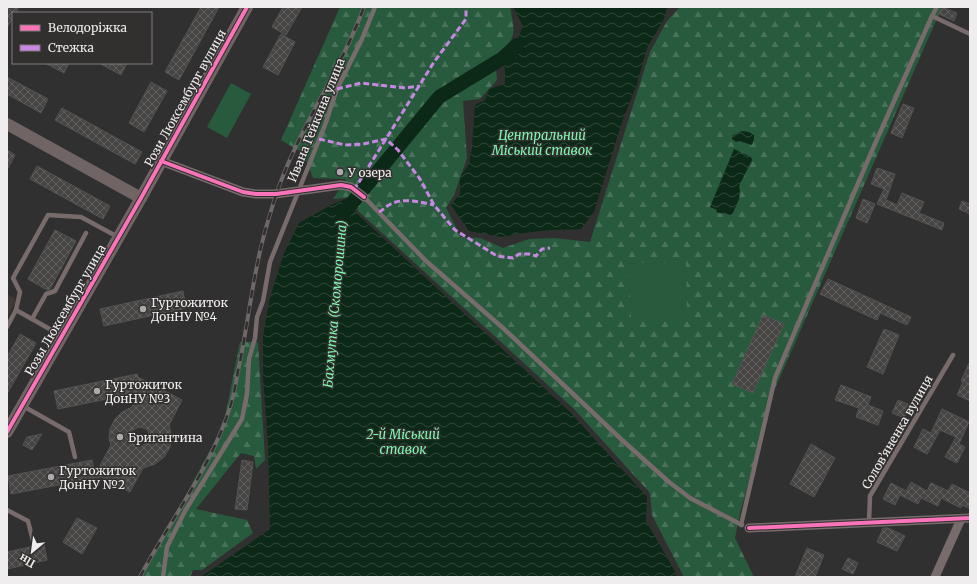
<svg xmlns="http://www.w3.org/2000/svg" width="977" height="584" font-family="Merriweather,serif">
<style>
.built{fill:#403737}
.forest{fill:url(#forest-firs)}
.pitch{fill:#285a3d}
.water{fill:url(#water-waves)}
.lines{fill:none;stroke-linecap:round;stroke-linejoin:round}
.river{stroke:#0c2817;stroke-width:14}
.building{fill:url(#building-cross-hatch);stroke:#545353;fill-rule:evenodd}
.lane{stroke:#786b6c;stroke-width:4.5}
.street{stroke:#786b6c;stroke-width:9}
.secondary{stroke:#706464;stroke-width:12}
.rail-casing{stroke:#6f6868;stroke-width:4}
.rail{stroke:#322f2f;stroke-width:2.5;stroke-dasharray:8;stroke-linecap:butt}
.quiet{stroke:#c787e3;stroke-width:3;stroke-dasharray:6 3;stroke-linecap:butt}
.cycleway-casing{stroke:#322f2f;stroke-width:6}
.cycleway{stroke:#fb73b8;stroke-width:4}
.poi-dot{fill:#acabab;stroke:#322f2f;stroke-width:1.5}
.labels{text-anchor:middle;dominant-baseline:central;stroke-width:3;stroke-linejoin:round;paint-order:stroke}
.street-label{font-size:12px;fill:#efeded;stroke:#322f2f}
.poi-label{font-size:12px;fill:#efeded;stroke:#322f2f;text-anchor:start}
.water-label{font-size:13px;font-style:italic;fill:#7dfaae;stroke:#322f2f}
</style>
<defs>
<pattern id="forest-firs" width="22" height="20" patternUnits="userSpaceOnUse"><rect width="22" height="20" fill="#285a3d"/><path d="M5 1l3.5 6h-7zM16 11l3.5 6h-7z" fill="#487259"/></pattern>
<pattern id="water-waves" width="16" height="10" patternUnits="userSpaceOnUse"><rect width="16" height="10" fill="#0c2817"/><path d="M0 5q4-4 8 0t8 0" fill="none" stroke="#304839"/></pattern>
<pattern id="building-cross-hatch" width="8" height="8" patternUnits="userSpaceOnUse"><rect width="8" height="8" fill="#464544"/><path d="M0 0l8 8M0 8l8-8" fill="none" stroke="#61605f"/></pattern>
</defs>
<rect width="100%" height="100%" fill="#313030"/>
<path class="built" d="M7,294L15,299V303L7,317Z"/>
<g class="forest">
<path d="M340,7H510C516,36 516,37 495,58L497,80L480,99L463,101L467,158L454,195L446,208L461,237L480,238L503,248L529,239L555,238L590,242L650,52L667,21L680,7H942L773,393L740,513L735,538L754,577H684L652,515L650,493L574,409L358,211L355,197L333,199L346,179L313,178L303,153L281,140Z"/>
<path d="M240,342H258L265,460L256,469L254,456L241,453L196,509L247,520L253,533L202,570H193L190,577H139L173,519L223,426Z"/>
</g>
<g class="pitch">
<path d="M231,83L251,94L227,138L207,127Z"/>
<path d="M686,262L687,319H631L629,263Z"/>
</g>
<g class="water">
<path d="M513,7H667L664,19L647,48L637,84L622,122L594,212L581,229L551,230L523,233L502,237L469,231L451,205L460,194V177L469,164L472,148L475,105L485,100L489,89L505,84V70L503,55L516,44L523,26Z"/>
<path d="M742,131L749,132L754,135V139L752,145L739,141L736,142L732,139V136Z"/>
<path d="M734,149L751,157L752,160L739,186L740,191L739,199L733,213L730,215C725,213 721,214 716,212L717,210L710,207Z"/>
<path d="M351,197L355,199L353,210L571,413L647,497L646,521L676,573L675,577H201L270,529L268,444L263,377V335L270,298L284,253L299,223L333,204Z"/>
</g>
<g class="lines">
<path class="river" d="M343,214L439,97L503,58L517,45"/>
</g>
<g class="building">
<path d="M7,7H19L16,13H13V17L7,28Z"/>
<path d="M201,7H219L179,80L165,72Z"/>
<path d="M283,7H302L286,35L272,27Z"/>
<path d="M942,7L957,13L954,21L939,14Z"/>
<path d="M281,34L295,42L278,75L263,67Z"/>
<path d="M45,63H69L64,73Z"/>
<path d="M99,63H127L121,75Z"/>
<path d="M7,77L48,99L41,113L7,94Z"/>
<path d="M151,82L167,91L144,132L129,123Z"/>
<path d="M903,104L914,108L902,138L891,133Z"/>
<path d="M62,108L142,152L135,164L55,120Z"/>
<path d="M7,150L15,155L7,170Z"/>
<path d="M37,166L110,206L103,219L30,179Z"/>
<path d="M342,166L344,175L338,177L336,168Z"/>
<path d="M877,168L895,174L886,200L897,205L902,193L924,202L919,213L944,223L942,230L877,204L884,189L871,184Z"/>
<path d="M863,199L875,204L867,223L856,218Z"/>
<path d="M962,201L970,204V214L959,209Z"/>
<path d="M55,230L76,241L50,289L47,290L28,279Z"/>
<path d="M828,279L911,317L907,325L880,313L877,320L820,294Z"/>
<path d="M183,291L186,308L104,326L100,309Z"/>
<path d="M763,315L784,324L753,393L732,384Z"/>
<path d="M884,329L899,335L883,374L867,367Z"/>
<path d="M20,334L36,343L7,394V357Z"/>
<path d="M970,361V401L957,395L963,382L961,381Z"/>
<path d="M137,374L138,377L182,400L169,425L171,434L170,447L164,457L155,464L143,468L130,492L101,477L11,494L8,476L92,460L95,475L111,445L109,439L110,429L115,419L122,412L132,407L141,392L58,409L54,391ZM139,427L146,429L148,431L150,437L147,443L142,446L135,445L131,440V433L133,430Z"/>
<path d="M841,385L871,397L868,405L883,411L878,425L856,417L859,408L835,400Z"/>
<path d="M898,400L910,405L904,418L892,413Z"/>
<path d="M942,409L969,422L959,444L965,447L957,463L945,457L956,437L940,430L927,454L914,447L923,429L931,433Z"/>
<path d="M42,434L32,450L23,445L27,437Z"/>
<path d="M811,444L835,458L814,497L790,484Z"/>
<path d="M242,460L253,462L247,510L235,509Z"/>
<path d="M911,482L927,491L931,483L948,491L952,484L970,493V509L962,505L961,508L941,498L938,506L921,498L918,504L900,495L895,505L883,499L891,483L906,491Z"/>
<path d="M77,518L97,528L82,554L63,542Z"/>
<path d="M883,528H888L905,536L897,551L877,542Z"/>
<path d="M44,544L47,560L7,569V552Z"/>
<path d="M807,548L824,555L815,577H795Z"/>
<path d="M848,558L858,563L853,574L842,569Z"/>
</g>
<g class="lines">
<g class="lane">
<path d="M937,7L932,16L970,34"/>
<path d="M364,197L426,261L503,328L622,440L669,482L690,498L742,525"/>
<path d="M32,319L46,294L55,291L86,233"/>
<path d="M7,327L16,310"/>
<path d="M62,336L16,310L20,292L13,278L48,215L81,217L118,237"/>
<path d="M23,406L69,432L75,457"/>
<path d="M7,510L28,521L33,541"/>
<path d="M869,522L870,496L953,355"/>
<path d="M741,525L775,378L874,146L932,16"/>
<path d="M163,577L167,547L185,511L242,419L247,394L249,359L255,338L257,317L263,301L270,262L325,125L337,89L362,39L375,7"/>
</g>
<g class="street">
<path d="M161,161L243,192L256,194H276L341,185L351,187L364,197"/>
<path d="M749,528L970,518"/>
<path d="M935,577L961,519"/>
</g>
<g class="secondary">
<path d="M7,124L141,198"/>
<path d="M7,432L141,198L247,7"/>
</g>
<g class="rail-casing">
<path id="rail" d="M140,577C170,520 212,467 231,404C234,394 236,382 238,371C246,335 250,298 258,261C262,239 269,217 276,195C298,129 340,72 364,7"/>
</g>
<use href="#rail" class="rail"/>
<g class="quiet">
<path d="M337,89L361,83L405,88L420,86"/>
<path d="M319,139L345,145L363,144L386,139L398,150L420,179L434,205L455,230L497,256L513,258L519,254H529L536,256L542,249L550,248"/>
<path d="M354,190L434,62L466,19V7"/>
<path d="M379,212C383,210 385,207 389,205C402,197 420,202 434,205"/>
</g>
<g class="cycleway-casing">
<g id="cycleway">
<path d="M161,161L243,192L256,194H276L341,185L351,187L364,197"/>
<path d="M7,432L141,198L247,7"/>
<path d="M749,528L970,518"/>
</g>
</g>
<use href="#cycleway" class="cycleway"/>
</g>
<g class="poi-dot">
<circle cx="340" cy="172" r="4"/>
<circle cx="143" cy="309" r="4"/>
<circle cx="97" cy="391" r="4"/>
<circle cx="120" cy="437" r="4"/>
<circle cx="51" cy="477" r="4"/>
</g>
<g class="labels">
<g class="street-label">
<text transform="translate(185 98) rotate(-61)">Рози Люксембург вулиця</text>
<text transform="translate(316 120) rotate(-68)">Ивана Гейкина улица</text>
<text transform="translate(65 310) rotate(-60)">Розы Люксембург улица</text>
<text transform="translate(897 432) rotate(-60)">Солов’яненка вулиця</text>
</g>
<g class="poi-label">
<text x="348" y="172">У озера</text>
<text x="151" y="302">Гуртожиток<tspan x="151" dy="14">ДонНУ №4</tspan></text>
<text x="105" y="384">Гуртожиток<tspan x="105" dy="14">ДонНУ №3</tspan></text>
<text x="128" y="437">Бригантина</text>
<text x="59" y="470">Гуртожиток<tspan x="59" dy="14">ДонНУ №2</tspan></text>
</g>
<g class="water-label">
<text x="542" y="135">Центральний<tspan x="542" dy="15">Міський ставок</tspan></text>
<text transform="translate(335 304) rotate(-85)">Бахмутка (Скоморошина)</text>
<text x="403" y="434">2-й Міський<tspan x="403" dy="15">ставок</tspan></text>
</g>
</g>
<rect width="977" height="584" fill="none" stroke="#efeded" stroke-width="16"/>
<rect x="12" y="12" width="140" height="52" fill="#322f2f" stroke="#7e7b7b"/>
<rect x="20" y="25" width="20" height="6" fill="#fb73b8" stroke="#7e7b7b"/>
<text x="48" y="32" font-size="12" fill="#efeded">Велодоріжка</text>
<rect x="20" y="45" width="20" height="6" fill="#c787e3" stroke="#7e7b7b"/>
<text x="48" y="52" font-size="12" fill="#efeded">Стежка</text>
<g transform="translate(32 552) rotate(209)" stroke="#322f2f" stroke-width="3" paint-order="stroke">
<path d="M0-3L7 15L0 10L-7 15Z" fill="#efeded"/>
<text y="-6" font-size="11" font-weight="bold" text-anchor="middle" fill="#efeded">Пн</text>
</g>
</svg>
